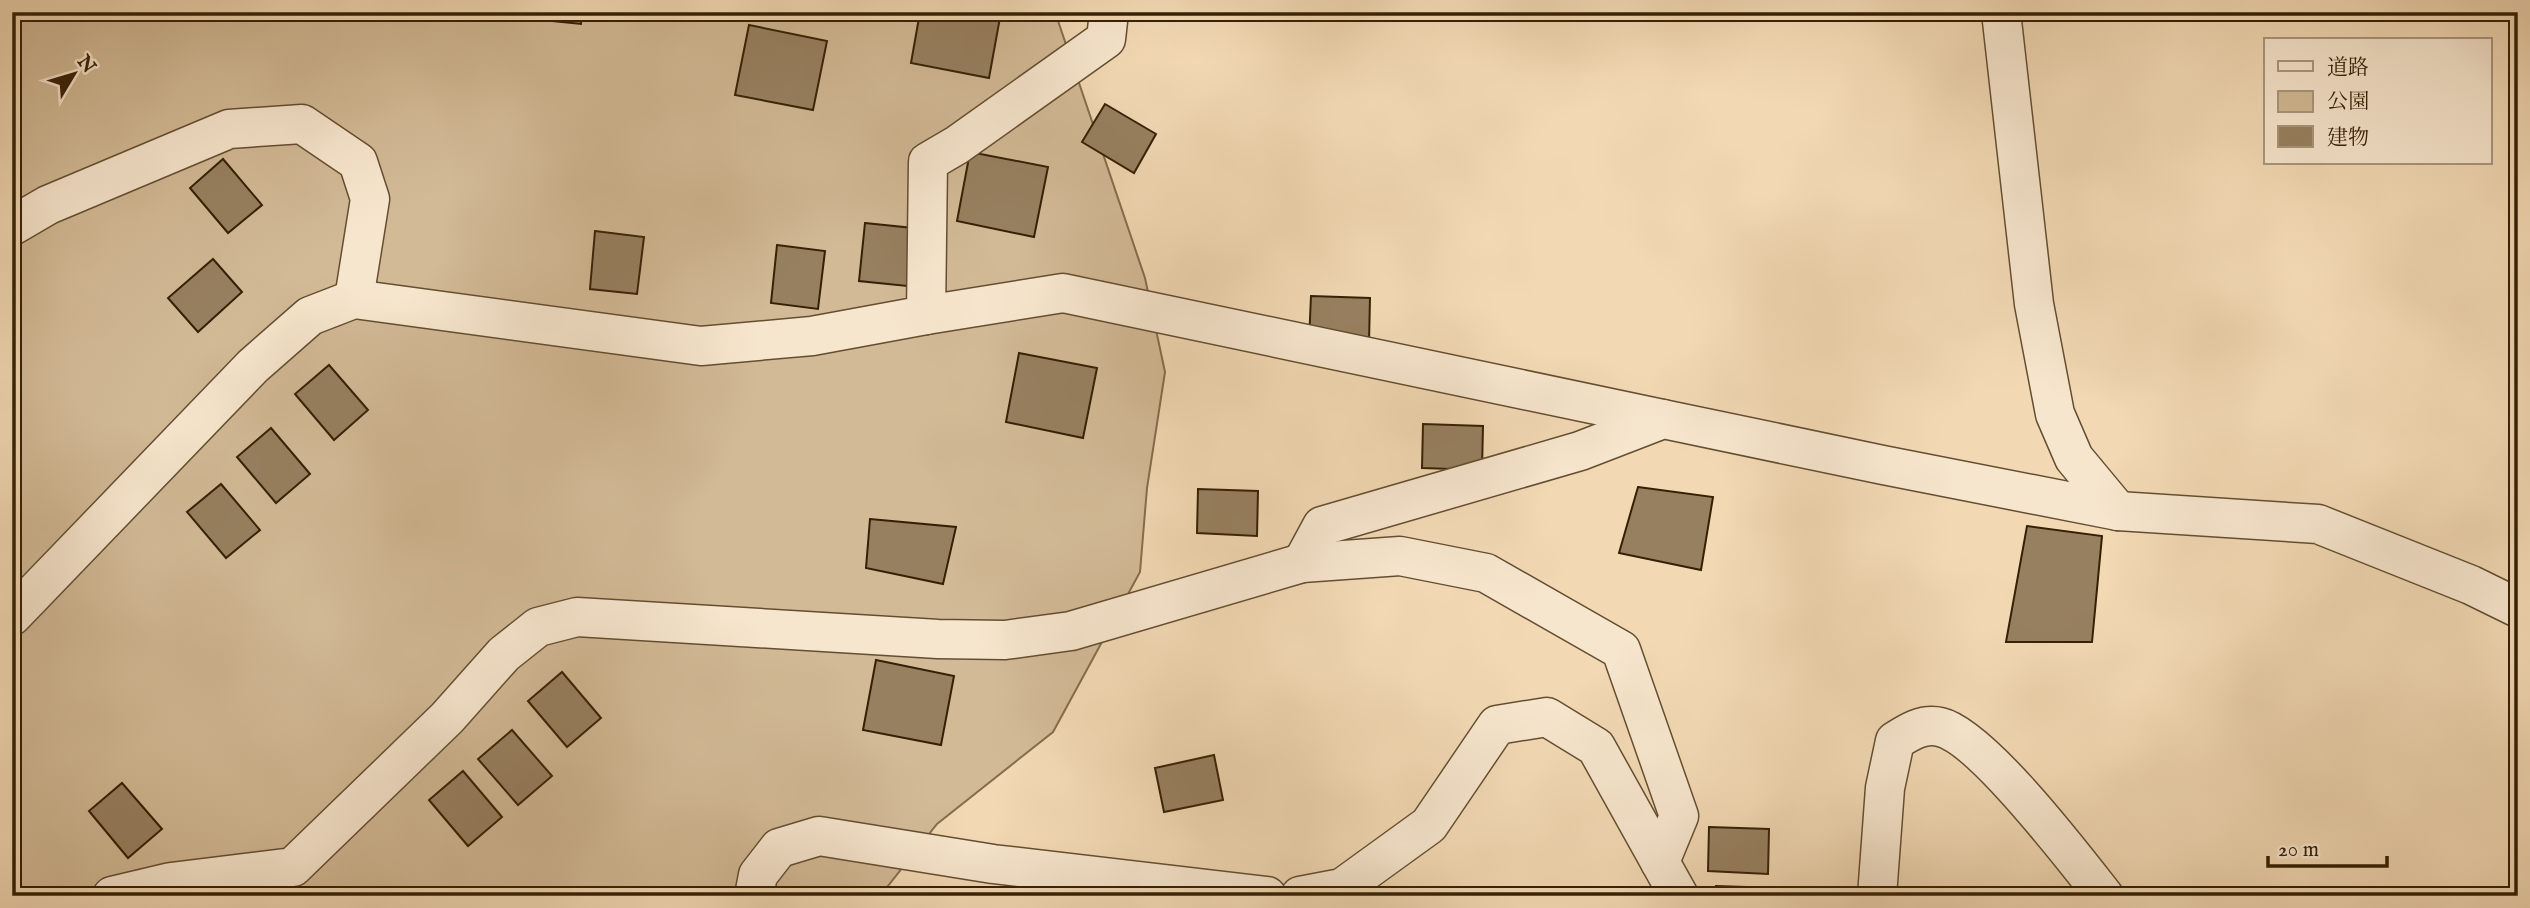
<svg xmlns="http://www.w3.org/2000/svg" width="2530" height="908" font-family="'IM FELL English','Noto Serif JP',serif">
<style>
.green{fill:#d2ba96;stroke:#846d4e;stroke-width:2}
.building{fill:#978060;stroke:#352005;stroke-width:2}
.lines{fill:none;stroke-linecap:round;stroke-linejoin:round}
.minor-casing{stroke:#644e31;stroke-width:41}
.minor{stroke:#f7e6ce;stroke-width:38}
</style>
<rect width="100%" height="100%" fill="#f2d9b4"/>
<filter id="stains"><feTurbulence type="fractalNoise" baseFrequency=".00286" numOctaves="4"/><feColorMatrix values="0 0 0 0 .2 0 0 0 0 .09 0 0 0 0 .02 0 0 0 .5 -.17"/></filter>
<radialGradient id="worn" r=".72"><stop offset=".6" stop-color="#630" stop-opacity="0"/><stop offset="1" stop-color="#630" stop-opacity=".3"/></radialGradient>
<path class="green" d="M12,12H1055L1145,278L1165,372L1147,488L1140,572L1053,732L937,824L880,896H12Z"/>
<g class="building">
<path d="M534,12H582L581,24L533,19Z"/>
<path d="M920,12H1001L989,78L911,63Z"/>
<path d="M749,25L827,41L813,110L735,95Z"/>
<path d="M1105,104L1156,134L1134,173L1082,142Z"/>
<path d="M970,152L1048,167L1034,237L957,221Z"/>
<path d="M223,159L262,205L228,233L190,188Z"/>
<path d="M865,223L913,228L907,286L859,281Z"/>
<path d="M595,231L644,237L637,294L590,289Z"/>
<path d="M777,245L825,251L818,309L771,303Z"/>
<path d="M213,259L242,292L198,332L168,298Z"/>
<path d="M1311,296L1370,298L1369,343L1309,341Z"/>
<path d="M1019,353L1097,368L1083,438L1006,422Z"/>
<path d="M329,365L368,410L334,440L295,394Z"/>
<path d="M1423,424L1483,426L1482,470L1422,468Z"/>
<path d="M271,428L310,474L276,503L237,457Z"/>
<path d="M221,484L260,530L226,558L187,512Z"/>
<path d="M1638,487L1713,497L1701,570L1619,553Z"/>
<path d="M1198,489L1258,491L1257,536L1197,533Z"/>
<path d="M870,519L956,527L943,584L866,568Z"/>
<path d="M2027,526L2102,536L2092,642H2006Z"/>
<path d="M876,660L954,676L941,745L863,730Z"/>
<path d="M562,672L601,718L567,747L528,701Z"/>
<path d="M512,730L552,776L518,805L478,759Z"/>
<path d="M1214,755L1223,800L1164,812L1155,768Z"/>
<path d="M463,771L502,817L468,846L429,800Z"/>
<path d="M122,783L162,829L128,858L89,811Z"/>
<path d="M1709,827L1769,829L1768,874L1708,871Z"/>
<path d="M1716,886L1776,888L1775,896H1716Z"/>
<path d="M1786,892L1832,895V896H1786Z"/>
</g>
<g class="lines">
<g class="minor-casing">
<g id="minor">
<path d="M2001,12L2034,304L2055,414L2074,458L2118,511"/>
<path d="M12,226L48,205L229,129L302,124L358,162L370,199L354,299"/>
<path d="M926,315L1063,293L1663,419"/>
<path d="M1302,563L1322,526L1580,451L1663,419L1883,465L2118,511L2318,524L2471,585L2518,608"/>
<path d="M12,616L253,366L310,316L354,299L701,346L812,336L926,315L928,162L957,145L1106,39L1109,12"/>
<path d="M112,896L171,882L293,867L447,718L504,654L538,627L577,617L938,639L1005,640L1071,631L1302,563L1400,556L1486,573L1621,650L1679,816L1660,862"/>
<path d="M754,896L758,875L779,848L819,836L993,864L1267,896"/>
<path d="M1300,896L1342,888L1429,825L1497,725L1547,717L1596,747L1679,896"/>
<path d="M1877,896L1885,788L1895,741C1909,732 1923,723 1940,727C1981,736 2075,859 2104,896"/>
</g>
</g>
<use href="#minor" class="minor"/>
</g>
<rect width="2530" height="908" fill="none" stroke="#f2d9b4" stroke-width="42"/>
<rect x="14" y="14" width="2502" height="880" fill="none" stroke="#352005" stroke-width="3.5"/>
<rect x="21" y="21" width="2488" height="866" fill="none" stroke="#352005" stroke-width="2"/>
<rect x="2264" y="38" width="228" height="126" fill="#f7e6ce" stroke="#a9977e" stroke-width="2"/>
<rect x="2278" y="61" width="35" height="10" fill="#f7e6ce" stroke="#a9977e" stroke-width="2"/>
<text x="2327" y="74" font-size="21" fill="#352005">道路</text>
<rect x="2278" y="91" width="35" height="21" fill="#d2ba96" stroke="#a9977e" stroke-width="2"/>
<text x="2327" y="108" font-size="21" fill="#352005">公園</text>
<rect x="2278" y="126" width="35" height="21" fill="#978060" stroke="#a9977e" stroke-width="2"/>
<text x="2327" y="144" font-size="21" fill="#352005">建物</text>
<g transform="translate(74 74) rotate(52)" stroke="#f7e6ce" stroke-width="5" paint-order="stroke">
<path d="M0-5L12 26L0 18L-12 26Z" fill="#352005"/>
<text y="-10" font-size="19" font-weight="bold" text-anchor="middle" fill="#352005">N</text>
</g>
<path d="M2268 856v10h119v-10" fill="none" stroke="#352005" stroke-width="3.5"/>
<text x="2278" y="856" font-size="21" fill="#352005" stroke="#f7e6ce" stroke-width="5" paint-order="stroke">20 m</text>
<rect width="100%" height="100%" filter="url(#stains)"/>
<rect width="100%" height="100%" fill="url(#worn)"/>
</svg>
